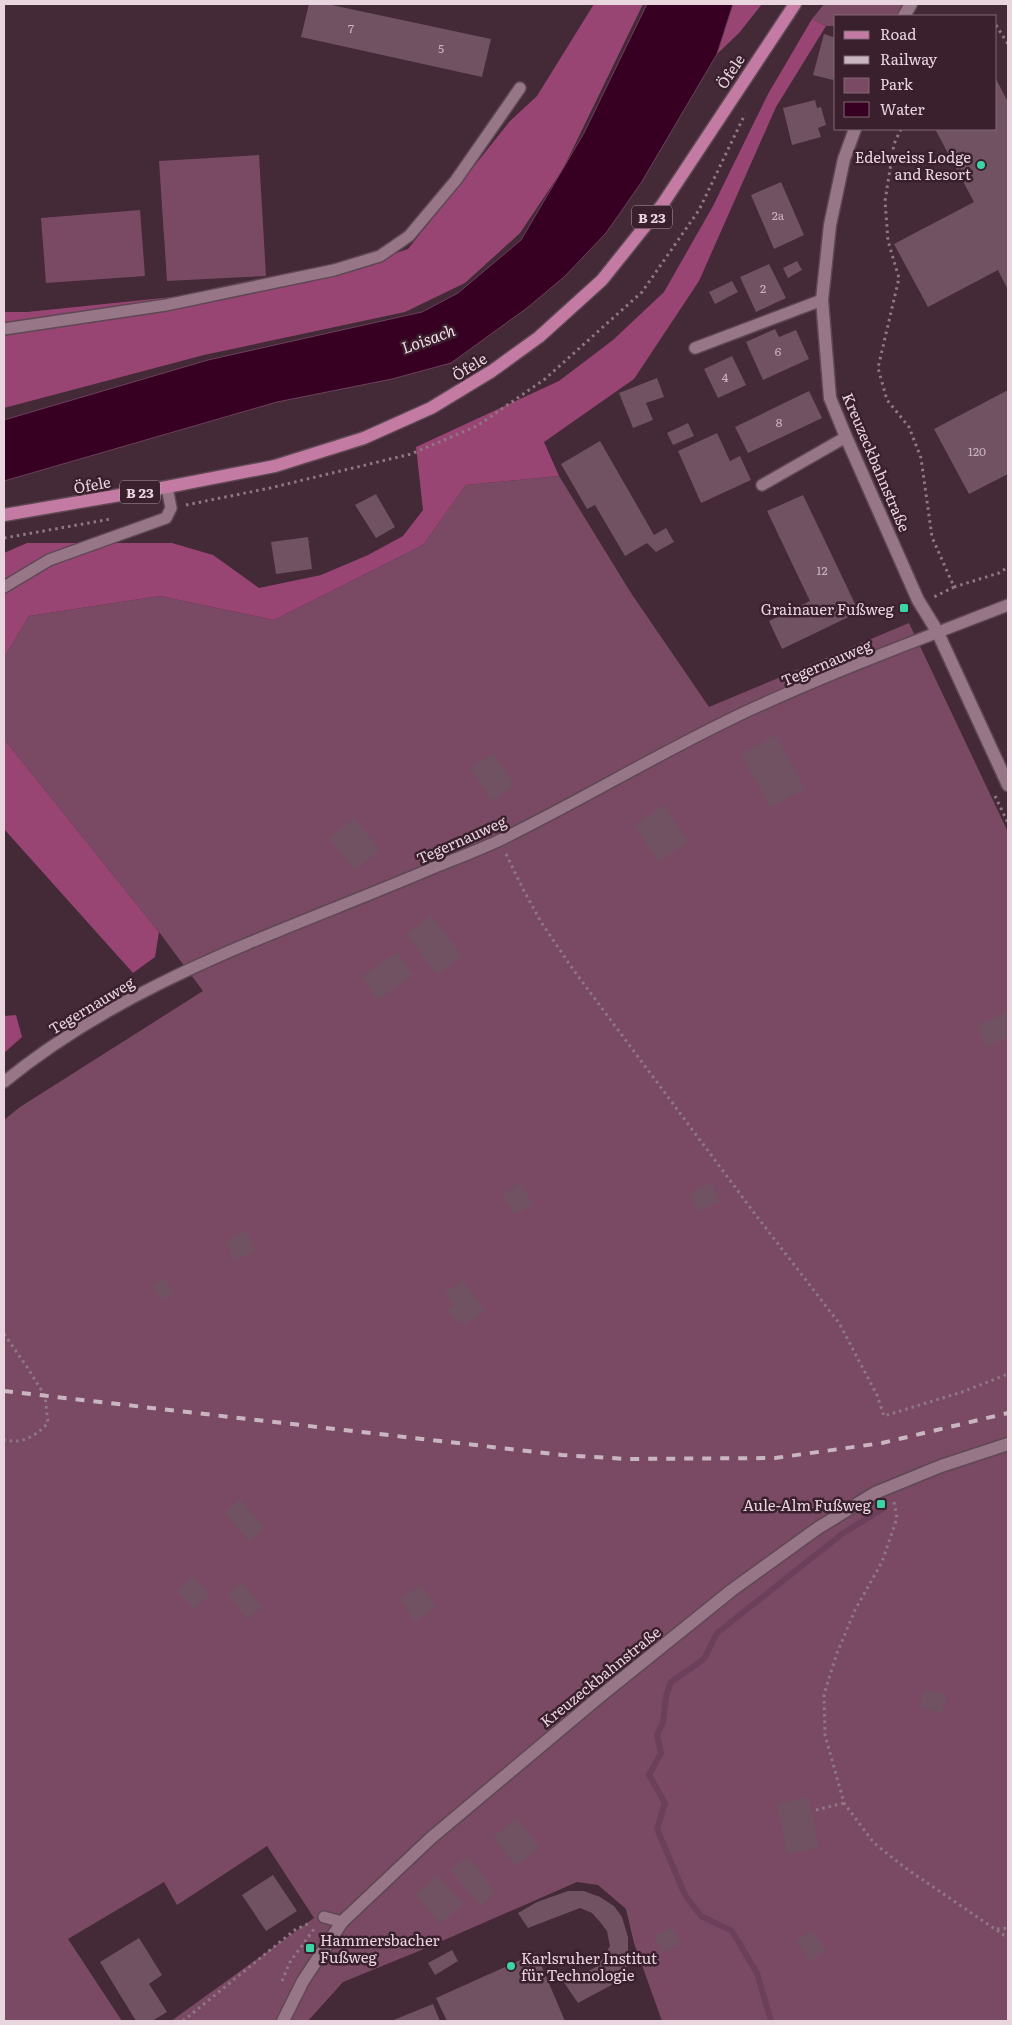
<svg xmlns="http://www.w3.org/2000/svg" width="1012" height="2025" font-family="Literata,serif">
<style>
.green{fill:#7a4a64}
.forest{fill:#984574}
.water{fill:#370023;stroke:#6c405b}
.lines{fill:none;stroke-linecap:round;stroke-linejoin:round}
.stream{stroke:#6c405b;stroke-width:6}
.building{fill:#715262}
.service-casing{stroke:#5f4754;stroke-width:14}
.tertiary-casing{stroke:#5f4754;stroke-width:15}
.primary-casing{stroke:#5f4754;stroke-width:15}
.path{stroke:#8f7883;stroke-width:3;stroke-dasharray:2.5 4;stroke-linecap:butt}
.service{stroke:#977687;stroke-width:11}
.tertiary{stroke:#977687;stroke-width:12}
.primary{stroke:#c47ba3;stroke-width:12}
.rail{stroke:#cab6c0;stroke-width:4;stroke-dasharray:9 9;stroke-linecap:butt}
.poi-dot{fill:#3bd4a4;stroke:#3a1f2d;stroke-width:2}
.labels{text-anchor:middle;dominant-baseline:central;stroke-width:5;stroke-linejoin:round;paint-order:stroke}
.number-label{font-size:12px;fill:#cab4bf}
.shield{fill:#3a1f2d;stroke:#b49ea9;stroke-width:1}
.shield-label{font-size:14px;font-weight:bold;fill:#e8d5de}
.street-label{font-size:15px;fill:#e8d5de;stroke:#3a1f2d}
.poi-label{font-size:15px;fill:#e8d5de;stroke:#3a1f2d;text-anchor:end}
.water-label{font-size:16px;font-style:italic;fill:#f4dbe7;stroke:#3a1f2d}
</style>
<rect width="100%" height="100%" fill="#442937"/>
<g class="green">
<path d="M824,4H912L906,16H836V26H826L812,19Z"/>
<path d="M259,155L266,276L167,281L159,161Z"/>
<path d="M140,210L145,276L46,283L41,218Z"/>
<path d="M559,476L631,593L709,707L909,623L1008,832V2021H662L634,1943L626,1909L598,1885L577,1882L419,1951L343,1982L308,2021H171L314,1918L267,1846L177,1905L164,1882L68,1939L122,2021H4V1120L20,1107L203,991L159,932L4,739V658L29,616L160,596L274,620L423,545L466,485Z"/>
</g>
<g class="forest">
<path d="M594,4H643L563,169L520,233L465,283L405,312L204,355L4,408V312H27L163,298L306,283L408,249L510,121L537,96Z"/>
<path d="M733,4H762L739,33L717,54Z"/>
<path d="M812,19L826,26L776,107L699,281L634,379L544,442L559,476L466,485L423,545L274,620L160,596L29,616L4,658V553L27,543H172L213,555L259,588L321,575L368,555L403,536L423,510L416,447L559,381L613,340L664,292L713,206L768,94Z"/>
<path d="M4,739L159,932L155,957L133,973L4,829Z"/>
<path d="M16,1015L22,1037L4,1053V1016Z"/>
</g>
<path class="water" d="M647,4H733L717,54L641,183L606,233L564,277L527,308L451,363L392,379L277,402L4,481V420L208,360L422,312L458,293L521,240L584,133Z"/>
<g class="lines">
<path class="stream" d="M771,2021L757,1973L732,1931L701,1916L685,1895L657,1829L665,1803L649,1775L661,1753L657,1735L663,1722L666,1696L671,1682L704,1659L717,1633L842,1534L884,1508"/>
</g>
<g class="building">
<path d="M309,4H327L491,39L482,77L301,37Z"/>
<path d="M824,34L836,38V70L833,80L813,75Z"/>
<path d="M996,79L1008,102V290L998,270L928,307L894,244L974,202L935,129H996Z"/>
<path d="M815,100L817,108L821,107L826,125L818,128L821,137L792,145L783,108Z"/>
<path d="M781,182L804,235L774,249L751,195Z"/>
<path d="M797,261L802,270L788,278L783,268Z"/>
<path d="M769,264L786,298L756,312L740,277Z"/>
<path d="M732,281L738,292L715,304L709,292Z"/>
<path d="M775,329L779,337L796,330L809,359L763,380L746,342Z"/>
<path d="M732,356L746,385L718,398L704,369Z"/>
<path d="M657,378L664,397L646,403L653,420L633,428L619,393Z"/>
<path d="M1008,390V474L969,494L934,429Z"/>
<path d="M809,391L822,418L748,453L735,427Z"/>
<path d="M688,423L694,436L673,445L667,433Z"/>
<path d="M717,433L730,461L740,456L751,480L701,503L678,451Z"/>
<path d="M600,441L654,535L666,528L674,542L656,552L647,543L625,556L595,505L587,509L561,464Z"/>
<path d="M376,494L395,527L376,538L355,505Z"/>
<path d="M803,495L859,612L782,649L769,621L810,601L767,511Z"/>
<path d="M308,537L312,569L276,574L271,542Z"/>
<path d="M776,735L805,789L770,808L741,754Z"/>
<path d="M493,753L515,785L492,801L470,768Z"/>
<path d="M664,805L688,842L658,862L634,825Z"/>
<path d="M355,818L380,851L354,870L329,838Z"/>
<path d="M431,915L462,956L437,975L406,934Z"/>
<path d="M397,952L413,975L378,1000L361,977Z"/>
<path d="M1008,1011V1037L987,1047L977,1026Z"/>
<path d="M520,1183L533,1204L515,1215L502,1195Z"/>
<path d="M712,1183L720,1202L698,1212L689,1193Z"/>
<path d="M247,1231L256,1251L234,1261L225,1241Z"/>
<path d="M165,1278L174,1293L161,1301L152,1286Z"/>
<path d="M463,1280L485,1311L465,1325L461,1320L457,1323L447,1309L453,1305L445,1293Z"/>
<path d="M240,1499L265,1528L250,1542L224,1513Z"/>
<path d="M193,1576L210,1595L194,1609L177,1591Z"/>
<path d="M242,1582L262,1607L247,1619L227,1594Z"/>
<path d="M421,1585L436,1607L415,1622L400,1599Z"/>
<path d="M925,1689L947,1695L942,1713L919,1706Z"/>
<path d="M809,1797L819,1848L787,1854L777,1804Z"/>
<path d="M516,1818L540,1847L516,1866L493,1837Z"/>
<path d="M469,1856L496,1893L480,1906L450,1870Z"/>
<path d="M273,1875L297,1911L266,1931L242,1895Z"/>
<path d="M437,1875L463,1904L440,1924L415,1895Z"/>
<path d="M568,1891H584L600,1897L614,1906L622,1917L628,1937V1964L619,1981L578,2003L563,1981L579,1976L596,1967L604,1957L610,1946L607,1931L600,1922L592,1913L580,1908L528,1928L518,1913L537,1902Z"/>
<path d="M672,1927L681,1944L662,1953L654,1936Z"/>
<path d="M812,1930L826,1951L810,1961L796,1941Z"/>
<path d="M139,1938L162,1975L149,1984L167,2012L152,2021H136L100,1962Z"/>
<path d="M452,1950L458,1961L435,1975L428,1963Z"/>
<path d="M536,1953L565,2021H447L436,1998Z"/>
<path d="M433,2004L440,2021H391Z"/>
</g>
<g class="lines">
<g class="service-casing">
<g id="service">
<path d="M4,329L166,305L334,270L380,256L409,236L456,180L520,88"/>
<path d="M695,348L822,300"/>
<path d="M762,485L846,437"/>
<path d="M4,587L49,560L166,518L171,508L167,487"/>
<path d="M4,1082C130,979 280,933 428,870C452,860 477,851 500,840C586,798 667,748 754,708C837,670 923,638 1008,605"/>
<path d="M324,1917L342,1922"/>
</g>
</g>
<g class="tertiary-casing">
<g id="tertiary">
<path d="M904,16L911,4"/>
<path d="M855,129L844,159L830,225L822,300L830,398L846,437L918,600L937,631L1008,785"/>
<path d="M283,2021L303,1981L342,1922L431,1838L598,1698L732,1590L818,1528L875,1493L941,1466L1008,1444"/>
</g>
</g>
<g class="primary-casing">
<path id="primary" d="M4,515L167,487L275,466L364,438L431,408L492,371L539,337L602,280L662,205L795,4"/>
</g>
<g class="path">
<path d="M996,25L1008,44"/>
<path d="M901,129L894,144L885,201L888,241L899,278L878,368L887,400L909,427L921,458L932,537L954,587L934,597"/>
<path d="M186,505L270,488L411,454L477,426L545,379L642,292L699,210L745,114"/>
<path d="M4,538L111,519"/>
<path d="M954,587L999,573L1008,567"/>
<path d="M995,796L1008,823"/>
<path d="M506,854L523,889L541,922L572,968L755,1214L839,1323L877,1395L884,1416L962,1392L1008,1374"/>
<path d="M4,1334L27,1367L45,1396L48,1423C35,1436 24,1444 4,1440"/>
<path d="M894,1502L897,1518L882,1562L855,1610L837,1653L824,1694L825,1735L844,1803L874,1843L904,1867L1008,1938"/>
<path d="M816,1810L844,1803"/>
<path d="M997,1929L1008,1928"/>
<path d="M282,1981L290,1962L314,1929"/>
<path d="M183,2021L296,1929L310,1923"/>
</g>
<use href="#service" class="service"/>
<use href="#tertiary" class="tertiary"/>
<use href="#primary" class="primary"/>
<path class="rail" d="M4,1391L562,1455L627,1459L775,1458L882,1443L1008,1413"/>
</g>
<g class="poi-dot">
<circle cx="981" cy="165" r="5"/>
<rect x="899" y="603" width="10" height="10" rx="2.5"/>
<rect x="876" y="1499" width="10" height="10" rx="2.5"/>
<rect x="305" y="1943" width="10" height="10" rx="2.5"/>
<circle cx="511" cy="1966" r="5"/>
</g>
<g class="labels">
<g class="number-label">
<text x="351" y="28">7</text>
<text x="441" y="48">5</text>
<text x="778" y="215">2a</text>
<text x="763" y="288">2</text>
<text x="778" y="351">6</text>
<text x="725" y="377">4</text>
<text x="779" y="422">8</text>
<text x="977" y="451">120</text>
<text x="822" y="570">12</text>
</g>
<g class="shield">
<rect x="632" y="205.5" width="40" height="23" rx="4"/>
<rect x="120" y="480.5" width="40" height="23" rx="4"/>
</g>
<g class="shield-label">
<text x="652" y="217">B 23</text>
<text x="140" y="492">B 23</text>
</g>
<g class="street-label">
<text transform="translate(730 71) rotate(-57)">Öfele</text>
<text transform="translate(469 366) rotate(-32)">Öfele</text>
<text transform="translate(877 462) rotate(67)">Kreuzeckbahnstraße</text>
<text transform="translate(92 484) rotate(-10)">Öfele</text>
<text transform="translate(826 662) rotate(-23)">Tegernauweg</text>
<text transform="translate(461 839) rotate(-24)">Tegernauweg</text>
<text transform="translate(91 1005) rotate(-31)">Tegernauweg</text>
<text transform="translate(600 1676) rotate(-39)">Kreuzeckbahnstraße</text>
</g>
<g class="poi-label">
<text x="971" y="156">Edelweiss Lodge<tspan x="971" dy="17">and Resort</tspan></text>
<text x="894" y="608">Grainauer Fußweg</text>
<text x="871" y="1504">Aule-Alm Fußweg</text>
<text x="320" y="1939" text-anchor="start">Hammersbacher<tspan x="320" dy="17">Fußweg</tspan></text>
<text x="521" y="1957" text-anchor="start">Karlsruher Institut<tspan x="521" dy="17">für Technologie</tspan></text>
</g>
<g class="water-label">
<text transform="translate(428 338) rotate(-20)">Loisach</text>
</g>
</g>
<rect width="1012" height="2025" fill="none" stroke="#e8d5de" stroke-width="10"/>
<rect x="834" y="15" width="162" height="115" fill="#3a1f2d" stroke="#806874"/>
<rect x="844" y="31" width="25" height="8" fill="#c47ba3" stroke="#806874"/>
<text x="880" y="40" font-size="15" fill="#e8d5de">Road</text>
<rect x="844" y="56" width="25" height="8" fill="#cab6c0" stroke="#806874"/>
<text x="880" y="65" font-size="15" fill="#e8d5de">Railway</text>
<rect x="844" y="78" width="25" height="15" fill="#7a4a64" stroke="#806874"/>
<text x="880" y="90" font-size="15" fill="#e8d5de">Park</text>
<rect x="844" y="102" width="25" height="15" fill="#370023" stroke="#806874"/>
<text x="880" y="115" font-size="15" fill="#e8d5de">Water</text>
</svg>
